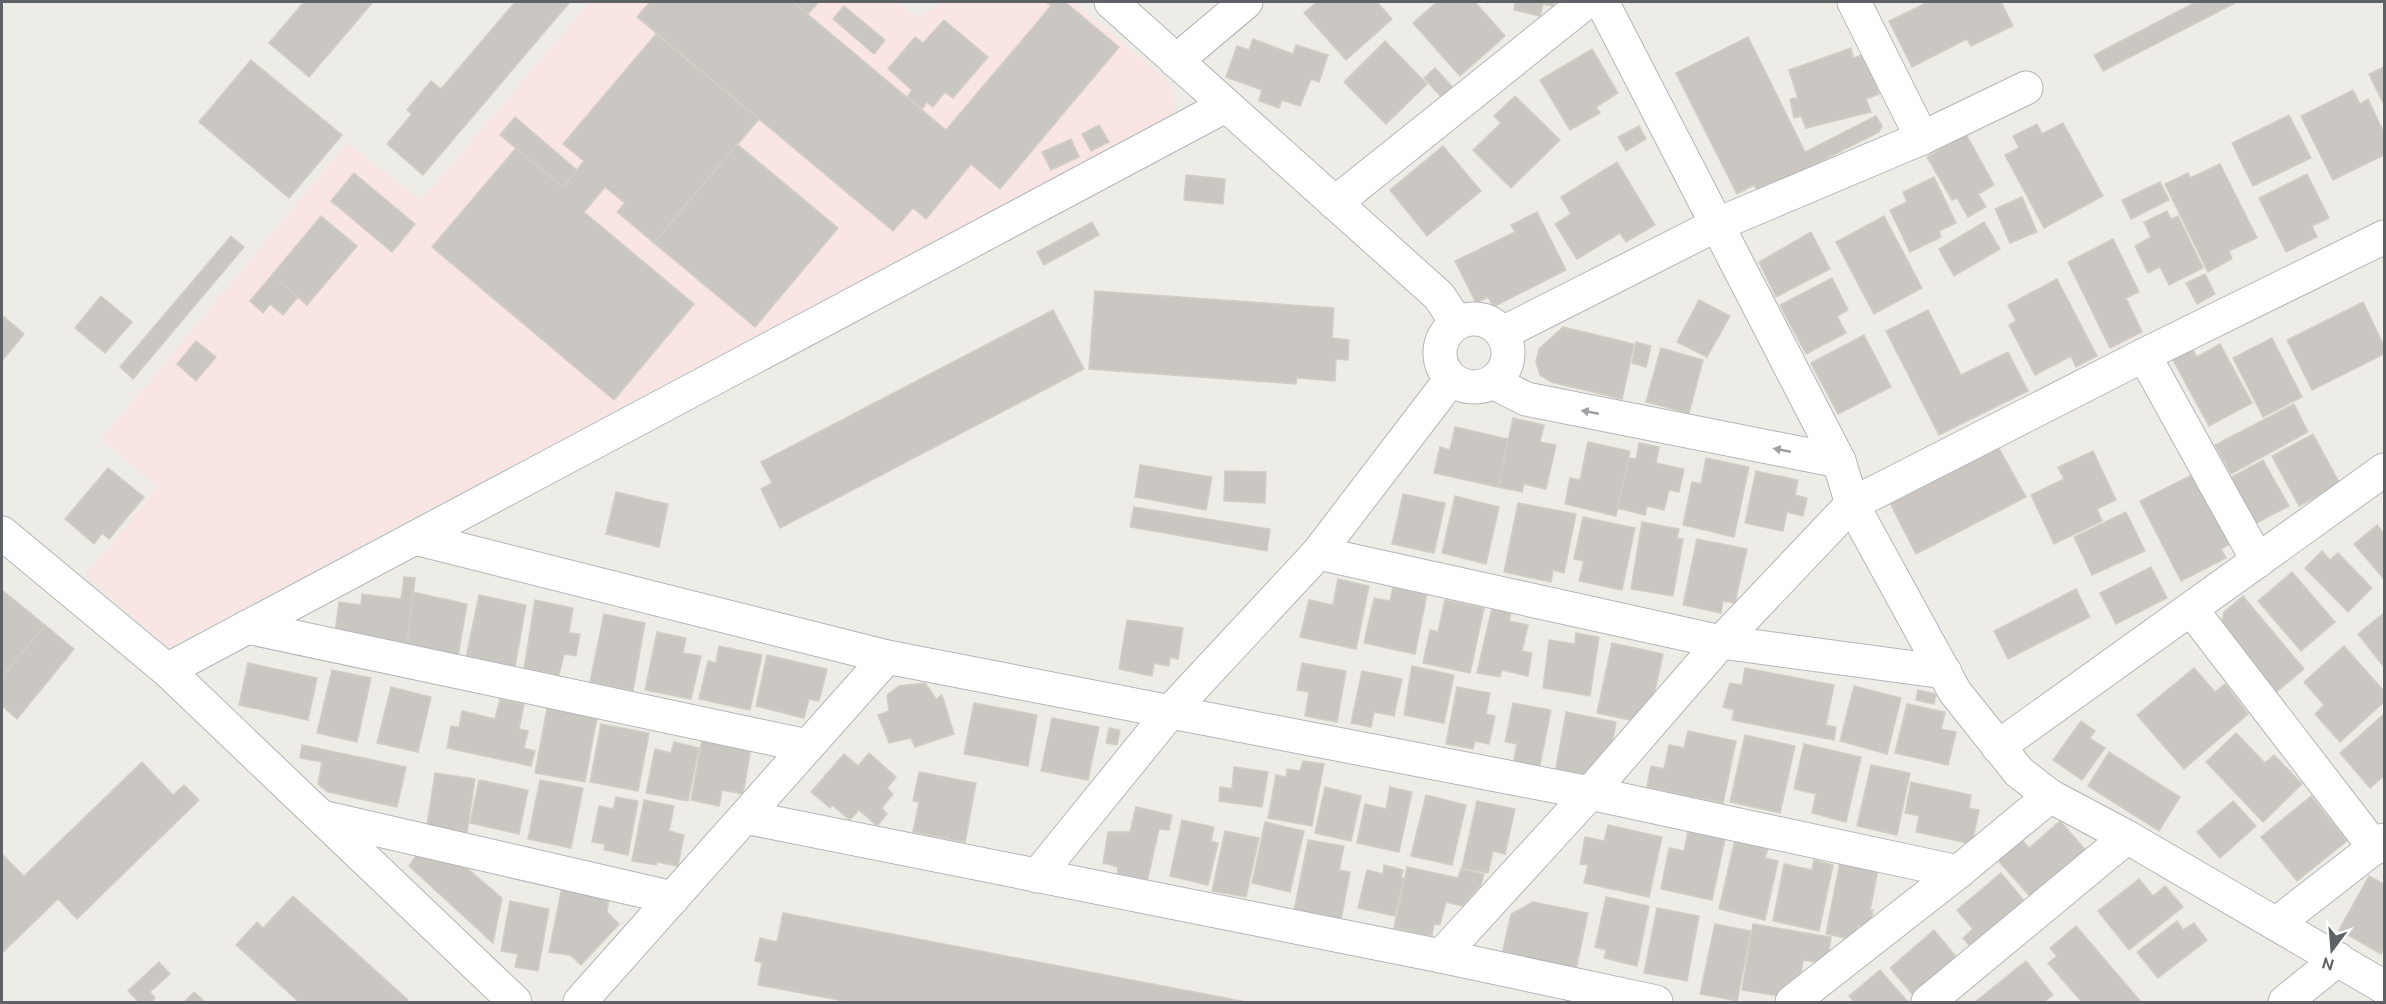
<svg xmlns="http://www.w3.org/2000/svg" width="2386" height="1004" font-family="Ubuntu,sans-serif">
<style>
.medical{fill:#f9e5e4}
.building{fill:#cac7c2;stroke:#d2cec5;stroke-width:1.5}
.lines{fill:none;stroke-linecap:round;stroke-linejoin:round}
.minor-casing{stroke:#b3b6b9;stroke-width:35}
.tertiary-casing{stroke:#b3b6b9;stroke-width:35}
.minor{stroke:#fff;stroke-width:33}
.tertiary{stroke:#fff;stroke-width:33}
.oneway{fill:#9ea0a3}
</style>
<rect width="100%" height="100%" fill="#eeece6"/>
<path class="medical" d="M590,2H896L917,17L944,2H1074L1169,82L1177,112L169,648L85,576L158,487L101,440L347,143L421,200Z"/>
<g class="building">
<path d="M304,2H373L309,77L269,43Z"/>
<path d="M515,2H570L423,175L387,144L412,114L407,110L431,81L441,89Z"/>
<path d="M650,2H793L946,130L1051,6L1046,2H1065L1119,47L1000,189L971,164L926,219L913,208L893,231L637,17Z"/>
<path d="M793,2H819L808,14Z"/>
<path d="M1317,2H1377L1392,19L1346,60L1304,13Z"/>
<path d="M1437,2H1475L1505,36L1460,76L1413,23Z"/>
<path d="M1515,2H1554L1553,6L1543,4L1540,16L1514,10Z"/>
<path d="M1928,2H2001L2013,26L1971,46L1967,39L1912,67L1889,21Z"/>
<path d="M2196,2H2237L2103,71L2094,55Z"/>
<path d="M844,6L885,40L874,54L833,19Z"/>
<path d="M944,20L988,57L953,98L945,92L933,107L927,102L922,109L907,97L912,90L888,69L915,37L923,43Z"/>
<path d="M656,34L759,119L654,243L617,212L625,203L605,187L584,212L694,304L614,400L432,247L516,148L563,187L584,161L563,144Z"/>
<path d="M1748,37L1805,152L1876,116L1882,126L1879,132L1758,193L1754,185L1737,194L1676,73Z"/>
<path d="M1253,39L1293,54L1296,45L1328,55L1319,82L1311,79L1300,106L1282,100L1279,108L1259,101L1262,90L1226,77L1237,46L1249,50Z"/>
<path d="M1385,41L1427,84L1386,124L1344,82Z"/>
<path d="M1851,48L1853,58L1866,54L1879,94L1866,99L1871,112L1806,128L1801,116L1794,118L1790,99L1798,98L1789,70Z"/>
<path d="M1592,49L1618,93L1596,107L1600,113L1570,130L1540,80Z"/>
<path d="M251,60L342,135L289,198L199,122Z"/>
<path d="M2384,67V105L2369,74Z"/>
<path d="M1435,68L1457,92L1446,102L1424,78Z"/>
<path d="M2353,90L2360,104L2368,99L2384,133V155L2333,180L2301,116Z"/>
<path d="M1515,96L1560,140L1511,188L1473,150L1501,123L1494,116Z"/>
<path d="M2289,115L2311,158L2253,186L2232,143Z"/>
<path d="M515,117L577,170L563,187L500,135Z"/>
<path d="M2063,123L2103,196L2044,228L2005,155L2019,148L2013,136L2037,124L2042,134Z"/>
<path d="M1099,125L1109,142L1091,151L1082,134Z"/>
<path d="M1639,126L1646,139L1626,151L1618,137Z"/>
<path d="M1966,134L1994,185L1978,194L1986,207L1968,217L1957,198L1952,200L1927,157Z"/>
<path d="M1071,139L1079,157L1051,170L1042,152Z"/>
<path d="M737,144L838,228L755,327L654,243Z"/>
<path d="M1443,146L1481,191L1427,236L1390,190Z"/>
<path d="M1617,162L1655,225L1626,242L1620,233L1577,259L1555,224L1571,214L1561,197Z"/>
<path d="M2220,164L2257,238L2229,251L2232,259L2208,272L2165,184L2188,173L2190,178Z"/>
<path d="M354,173L415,224L392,252L331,201Z"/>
<path d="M2307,174L2329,218L2312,226L2317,237L2286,252L2259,198Z"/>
<path d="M1186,175L1225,179L1223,204L1184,200Z"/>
<path d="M1934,177L1956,223L1939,231L1941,237L1910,252L1890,210L1907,202L1903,192Z"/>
<path d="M2160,182L2169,200L2131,219L2122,200Z"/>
<path d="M2022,197L2037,232L2010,243L1995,209Z"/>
<path d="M2167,211L2171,219L2178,216L2203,268L2169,285L2160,267L2148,273L2135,246L2151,237L2144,222Z"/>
<path d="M1537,212L1566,270L1493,307L1488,297L1476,303L1455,261L1515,232L1511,225Z"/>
<path d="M321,216L357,246L307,305L272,275Z"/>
<path d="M1884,216L1922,288L1874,314L1836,242Z"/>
<path d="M1092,222L1099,235L1044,265L1037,252Z"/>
<path d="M1984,222L2000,249L1954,276L1939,249Z"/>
<path d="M1811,232L1830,269L1776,297L1759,262Z"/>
<path d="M231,236L244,247L133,379L120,367Z"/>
<path d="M2113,239L2139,292L2126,298L2142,332L2110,348L2068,262Z"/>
<path d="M2205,274L2215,294L2197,304L2186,283Z"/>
<path d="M272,275L298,297L283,315L270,304L263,313L250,301Z"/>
<path d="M1832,278L1848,310L1837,316L1846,333L1806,354L1780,305Z"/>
<path d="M2057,279L2097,356L2076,367L2071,356L2035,375L2009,325L2016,321L2008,305Z"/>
<path d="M1095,291L1334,308L1332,338L1349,340L1348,360L1336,359L1335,381L1297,378L1296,384L1089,369Z"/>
<path d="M101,296L132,322L105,353L75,328Z"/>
<path d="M1699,300L1730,316L1707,357L1677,342Z"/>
<path d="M2363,302L2384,346V354L2312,390L2287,340Z"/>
<path d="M1053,310L1084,369L780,528L761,489L772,483L761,462Z"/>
<path d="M1928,310L1961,375L2008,352L2028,391L1939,435L1886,331Z"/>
<path d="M2,315L24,334L2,361Z"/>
<path d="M1563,327L1634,344L1622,399L1551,382L1540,375L1536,362L1539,349Z"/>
<path d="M1864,335L1891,387L1838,414L1811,363Z"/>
<path d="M2272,338L2302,397L2263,417L2233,358Z"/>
<path d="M196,341L216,357L196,381L177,364Z"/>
<path d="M1636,342L1651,346L1646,367L1632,363Z"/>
<path d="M2220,344L2252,403L2209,426L2173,360L2192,349L2197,357Z"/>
<path d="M1661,348L1703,360L1689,413L1646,402Z"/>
<path d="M2294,404L2308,432L2231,474L2215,445Z"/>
<path d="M1513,418L1544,425L1540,442L1556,445L1546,489L1524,484L1522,492L1498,487Z"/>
<path d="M1455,427L1508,439L1498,487L1434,473L1440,447L1450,450Z"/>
<path d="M2313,434L2340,484L2299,506L2272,456Z"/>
<path d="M1588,442L1630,451L1616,516L1565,504L1570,478L1580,480Z"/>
<path d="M1639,443L1659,447L1656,463L1684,469L1679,492L1669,490L1664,510L1647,506L1645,515L1617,508L1629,458L1636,459Z"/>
<path d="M1997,445L2026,497L1916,554L1890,503Z"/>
<path d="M2093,451L2116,500L2097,509L2102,521L2054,544L2031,495L2064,479L2058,467Z"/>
<path d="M1706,458L1749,467L1734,537L1683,525L1692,482L1701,484Z"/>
<path d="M2263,460L2289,506L2253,525L2228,479Z"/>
<path d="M1140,465L1212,477L1206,510L1135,497Z"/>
<path d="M108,468L144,497L109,539L102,533L94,544L65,519Z"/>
<path d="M1225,471L1266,472L1265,503L1224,501Z"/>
<path d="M1756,471L1798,480L1795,495L1807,498L1803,516L1787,512L1783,531L1745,523Z"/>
<path d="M2194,474L2230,544L2221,549L2226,558L2181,581L2140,501Z"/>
<path d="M616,492L668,504L659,547L606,534Z"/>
<path d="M1403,494L1445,503L1434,553L1392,544Z"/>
<path d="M1455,496L1499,507L1486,564L1442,553Z"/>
<path d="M1518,503L1576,514L1564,573L1553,570L1551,582L1504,572Z"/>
<path d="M1134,507L1270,529L1267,551L1130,527Z"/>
<path d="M2126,512L2145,551L2092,575L2074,537Z"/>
<path d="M1583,517L1635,528L1622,590L1579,581L1584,561L1574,559Z"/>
<path d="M1642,522L1679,529L1677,538L1683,539L1673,596L1631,589Z"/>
<path d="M2377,525L2384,534V579L2354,544Z"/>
<path d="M1697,539L1747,549L1735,603L1723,601L1721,613L1683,605Z"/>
<path d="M2322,551L2330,560L2338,553L2372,588L2348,612L2305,568Z"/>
<path d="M2151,567L2167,598L2116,624L2100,593Z"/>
<path d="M2292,572L2335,622L2301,651L2258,601Z"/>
<path d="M404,577L415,578L407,646L335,633L339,602L361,605L362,594L401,599Z"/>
<path d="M1338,579L1369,586L1356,649L1300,637L1309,600L1333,605Z"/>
<path d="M1393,587L1427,594L1415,654L1364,643L1374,598L1390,601Z"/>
<path d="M2076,589L2090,617L2008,659L1994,631Z"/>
<path d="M2,590L45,625L2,677Z"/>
<path d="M413,592L467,604L458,656L407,646Z"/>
<path d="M479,595L526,605L515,667L466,658Z"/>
<path d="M2243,596L2304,669L2274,694L2220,630L2224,612Z"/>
<path d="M535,600L573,608L569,633L580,634L576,656L564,654L559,675L524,669Z"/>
<path d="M1445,600L1484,608L1470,673L1423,663L1430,630L1438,632Z"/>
<path d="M1492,608L1511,613L1509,621L1528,625L1522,651L1532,653L1528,676L1502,670L1500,677L1477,673Z"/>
<path d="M2384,613V667L2358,634Z"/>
<path d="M604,614L645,623L633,691L590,682Z"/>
<path d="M1127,620L1183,628L1178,659L1170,657L1169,666L1154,663L1152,676L1119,669Z"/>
<path d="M45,625L74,649L17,719L2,706V677Z"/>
<path d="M657,632L686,638L683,653L701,656L691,699L645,690Z"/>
<path d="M1576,633L1599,637L1590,696L1543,688L1549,640L1575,644Z"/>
<path d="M1612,643L1663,654L1652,704L1645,703L1640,722L1597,713Z"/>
<path d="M719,646L762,655L750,710L699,699L708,661L716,663Z"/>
<path d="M2344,646L2384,691V702L2340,742L2315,714L2324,705L2304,682Z"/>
<path d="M767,655L827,669L819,701L809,699L804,718L756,706Z"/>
<path d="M248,663L317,678L308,720L239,705Z"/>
<path d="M1302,663L1346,671L1337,722L1305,716L1309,692L1297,690Z"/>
<path d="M1412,666L1454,675L1444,723L1404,715Z"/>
<path d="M1745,668L1834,685L1826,725L1836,727L1834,740L1732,720L1734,710L1723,707L1730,683L1742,685Z"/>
<path d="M2194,668L2215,692L2225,684L2248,714L2184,769L2137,715Z"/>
<path d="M332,670L371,678L357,742L317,733Z"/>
<path d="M1362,671L1402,679L1394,716L1374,712L1371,727L1351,723Z"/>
<path d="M925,683L936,699L942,695L954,734L915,747L911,738L889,743L878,715L889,711L887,695L899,686Z"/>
<path d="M1854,686L1901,698L1887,754L1840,741Z"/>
<path d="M391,687L431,697L418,752L377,743Z"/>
<path d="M1457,687L1490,693L1486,714L1495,716L1489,744L1475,741L1473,749L1446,744Z"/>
<path d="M1918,690L1936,694L1934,704L1916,700Z"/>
<path d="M500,699L524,704L519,729L528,731L524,748L535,751L531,766L447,748L451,726L459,727L462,711L495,719Z"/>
<path d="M974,703L1037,715L1028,766L964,754Z"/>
<path d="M1513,703L1551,710L1539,770L1513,765L1517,744L1505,742Z"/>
<path d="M1907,704L1945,712L1941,729L1956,732L1948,765L1895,753Z"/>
<path d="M547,708L597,717L585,782L535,773Z"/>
<path d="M1566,712L1616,722L1609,759L1599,763L1594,761L1591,779L1555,773Z"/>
<path d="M2384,714V776L2370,788L2340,753Z"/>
<path d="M1052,718L1099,727L1088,780L1041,771Z"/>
<path d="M2081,721L2095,731L2090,738L2105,748L2082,780L2053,760Z"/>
<path d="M601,724L649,733L638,791L590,782Z"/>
<path d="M1109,728L1120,730L1117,745L1106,743Z"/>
<path d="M1688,731L1736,741L1723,803L1647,787L1651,766L1664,769L1669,745L1684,748Z"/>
<path d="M2236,733L2265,763L2274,755L2302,784L2263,822L2206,762Z"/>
<path d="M1745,735L1795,746L1780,813L1730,802Z"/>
<path d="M702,739L751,748L743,794L722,790L719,806L691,800Z"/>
<path d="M674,742L699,748L688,801L646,793L655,749L671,753Z"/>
<path d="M1804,744L1861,757L1846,822L1812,813L1816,794L1794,789Z"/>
<path d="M302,745L406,767L397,807L328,792L318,784L322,762L300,758Z"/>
<path d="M2109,752L2180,797L2159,831L2088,786Z"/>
<path d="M869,753L896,777L887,788L893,794L882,808L887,814L877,826L859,810L850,820L832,805L830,808L811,792L844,754L858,766Z"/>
<path d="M1303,761L1324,764L1312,826L1268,818L1276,775L1286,777L1287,769L1300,771Z"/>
<path d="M142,762L173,795L184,785L199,800L77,919L58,899L2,953V854L24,876Z"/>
<path d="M1871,765L1910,773L1897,835L1857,826Z"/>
<path d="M1234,767L1268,772L1262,807L1219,801L1220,787L1232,789Z"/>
<path d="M919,772L976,783L965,842L913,832L919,802L913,801Z"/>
<path d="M435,773L475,779L467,833L427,825Z"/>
<path d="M479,780L528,790L519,834L470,823Z"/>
<path d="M540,780L583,788L571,848L528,839Z"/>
<path d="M1911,782L1971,795L1969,808L1979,810L1972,844L1916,832L1919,816L1905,813Z"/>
<path d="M1325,787L1361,796L1351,841L1315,833Z"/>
<path d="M1390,787L1412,792L1399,852L1357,843L1365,804L1386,809Z"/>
<path d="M1426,795L1466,805L1452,865L1411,856Z"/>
<path d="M2311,796L2347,841L2297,881L2261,837Z"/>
<path d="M616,797L638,801L628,855L604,850L605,844L592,842L599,806L613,809Z"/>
<path d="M644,800L674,806L669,831L684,835L678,866L657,862L656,865L632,861Z"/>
<path d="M1477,801L1515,809L1505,854L1493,851L1488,873L1462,868Z"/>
<path d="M2233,801L2256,826L2220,858L2197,832Z"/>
<path d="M1136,807L1172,815L1169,830L1159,829L1147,882L1117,876L1118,867L1103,863L1108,832H1130Z"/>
<path d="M1182,820L1214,827L1211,841L1218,843L1208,885L1170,876Z"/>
<path d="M2060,821L2089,854L2035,902L1994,856L2018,835L2029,848Z"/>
<path d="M1265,822L1304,831L1290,892L1252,883Z"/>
<path d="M1608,825L1662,837L1649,897L1584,883L1588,865L1580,864L1585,837L1604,841Z"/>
<path d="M1225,831L1259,838L1246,897L1212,891Z"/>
<path d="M1688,831L1725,839L1712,900L1661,889L1669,848L1684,851Z"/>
<path d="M1308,840L1344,846L1339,870L1350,872L1341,920L1294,911Z"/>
<path d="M1735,840L1768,848L1765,858L1778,861L1765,920L1719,909Z"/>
<path d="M416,856L462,864L502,898L493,943L409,866Z"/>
<path d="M1814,860L1833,865L1819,931L1773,921L1784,864L1812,870Z"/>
<path d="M1840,862L1878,870L1870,910H1873L1869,928L1858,925L1855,940L1826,934Z"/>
<path d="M1384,865L1403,870L1401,878H1404L1395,916L1358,908L1367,870L1383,874Z"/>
<path d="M1407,867L1458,878L1461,869L1484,874L1481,885L1462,906L1446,902L1440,925L1434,924L1432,936L1394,928Z"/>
<path d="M2001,873L2030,908L1976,953L1963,938L1973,929L1957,910Z"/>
<path d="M2369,876L2384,884V948L2381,954L2339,930Z"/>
<path d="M2139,879L2153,896L2165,886L2183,907L2129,950L2098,911Z"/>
<path d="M563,882L610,891L607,912L619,924L581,965L570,955L549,952Z"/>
<path d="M293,896L408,1000L405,1002H299L236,945L257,922L263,928Z"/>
<path d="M1606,897L1649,906L1637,966L1604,958L1606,950L1595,947Z"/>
<path d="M510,901L549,909L538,971L515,967L518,954L501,951Z"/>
<path d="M1533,902L1588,913L1576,969L1502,954L1511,914Z"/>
<path d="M1657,908L1699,916L1687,981L1644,973Z"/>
<path d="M783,913L1246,1002H850L758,985L762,963L755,961L760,938L777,942Z"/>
<path d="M2177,921L2183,930L2194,923L2207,940L2158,978L2137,952Z"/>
<path d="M1715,924L1751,931L1737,1001L1700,994Z"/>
<path d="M1753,924L1831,937L1827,964L1803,960L1800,980L1794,979L1791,998L1742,990Z"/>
<path d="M2076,926L2141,1002H2082L2048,963L2057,956L2050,948Z"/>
<path d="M1934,930L1962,964L1918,1001L1890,968Z"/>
<path d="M2026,961L2053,995L2044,1002H1975Z"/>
<path d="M159,962L170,974L150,992L155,998L151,1002H139L128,991Z"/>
<path d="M1880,970L1908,1002H1854L1849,996Z"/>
<path d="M194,992L205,1002H184Z"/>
</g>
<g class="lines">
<g class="minor-casing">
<g id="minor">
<path d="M1111,2L1439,296L1457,323"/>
<path d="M1602,2L1839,461L1852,504L1955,692L2019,772L2050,796L2127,837L2384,987"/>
<path d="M1854,2L1922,138"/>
<path d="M1176,61L1246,2"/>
<path d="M1335,203L1586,2"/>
<circle cx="1474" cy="353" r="34"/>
<path d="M1503,333L1716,225L1922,138L2026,88"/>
<path d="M2144,355L2258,561"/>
<path d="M1493,382L1526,399L1839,461"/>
<path d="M415,538L887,657L1590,793L1958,872"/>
<path d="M1318,553L1721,642L1945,672"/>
<path d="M2191,609L2375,848"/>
<path d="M247,627L807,746"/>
<path d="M167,670L1225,106"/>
<path d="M1998,747L2384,470"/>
<path d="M322,817L673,898"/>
<path d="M745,817L1441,956L1656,1002"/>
<path d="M1037,876L1170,712L1318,553L1451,379"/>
<path d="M2276,924L2384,840"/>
<path d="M1441,956L1590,793L1721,642L1852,504L2144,355L2384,237"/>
<path d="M580,1002L887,657"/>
<path d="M1792,1002L1958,872L2050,796"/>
<path d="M1928,1002L2127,837"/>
<path d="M2285,1002L2338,959"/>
</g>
</g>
<g class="tertiary-casing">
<path id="tertiary" d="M2,533L167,670L515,1002"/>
</g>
<use href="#minor" class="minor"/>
<use href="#tertiary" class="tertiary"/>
</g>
<defs><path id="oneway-solid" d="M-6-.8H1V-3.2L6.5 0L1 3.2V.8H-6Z" transform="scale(1.5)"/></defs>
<g class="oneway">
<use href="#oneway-solid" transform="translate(1590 412) rotate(-169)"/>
<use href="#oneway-solid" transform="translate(1782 450) rotate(-169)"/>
</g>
<rect width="2386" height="1004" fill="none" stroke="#5e6165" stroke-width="6"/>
<g transform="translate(2332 950) rotate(196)" stroke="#ffffff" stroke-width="4.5" paint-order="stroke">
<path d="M0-4.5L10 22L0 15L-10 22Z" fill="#5e6165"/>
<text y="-9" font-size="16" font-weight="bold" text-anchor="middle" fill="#5e6165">N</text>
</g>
</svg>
